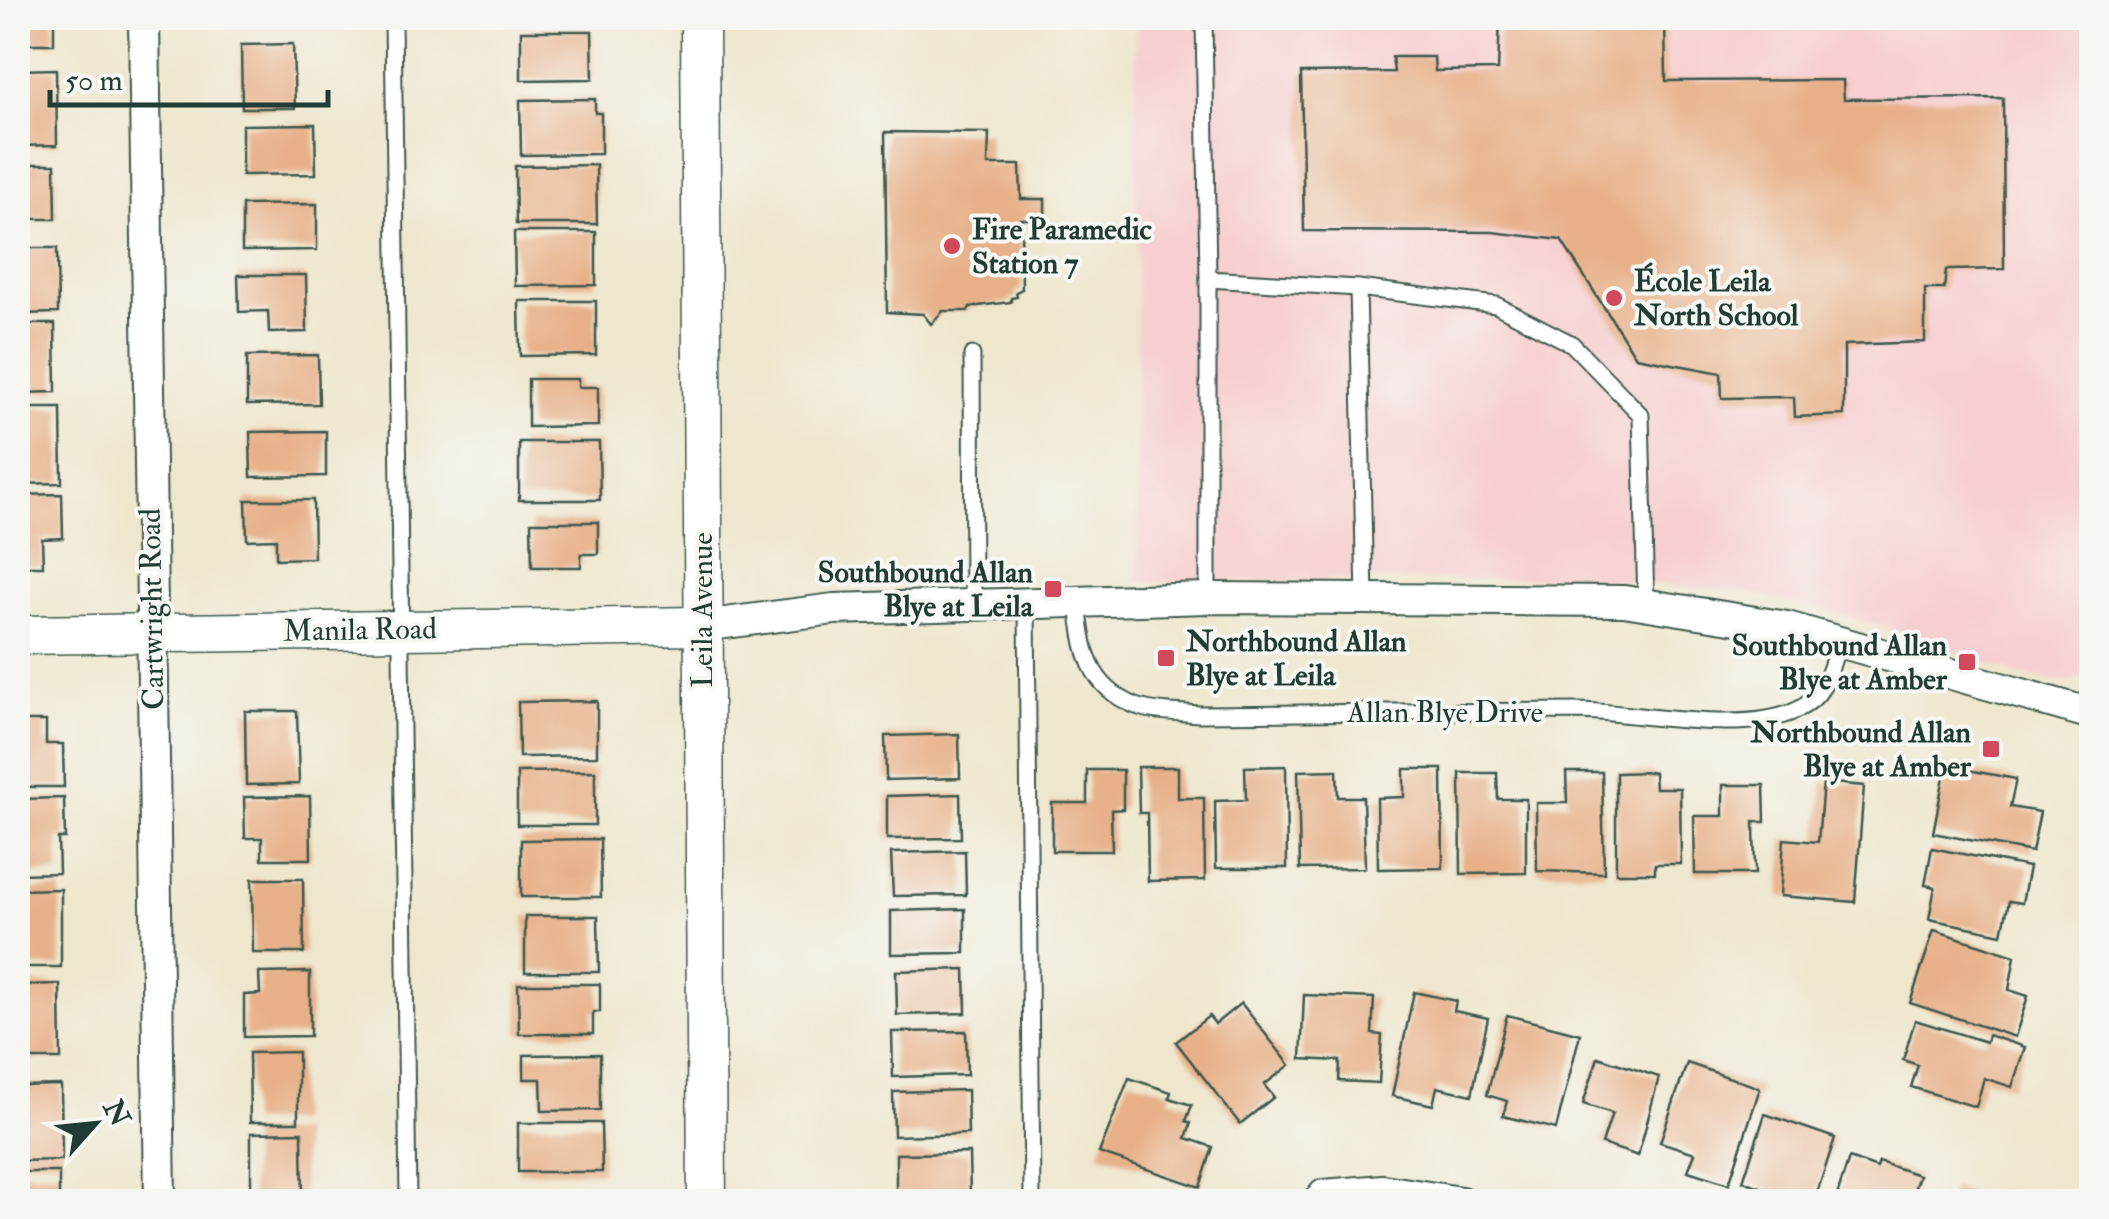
<svg xmlns="http://www.w3.org/2000/svg" width="2109" height="1219" font-family="'IM FELL Double Pica',serif">
<style>
.built{fill:#f7cfd0}
.building{fill:#e7b088}
.lines{fill:none;stroke-linecap:round;stroke-linejoin:round}
.service-casing{stroke:#3e564b;stroke-width:19}
.minor-casing{stroke:#3e564b;stroke-width:34}
.tertiary-casing{stroke:#3e564b;stroke-width:41}
.service{stroke:#fff;stroke-width:15}
.minor{stroke:#fff;stroke-width:30}
.tertiary{stroke:#fff;stroke-width:38}
.poi-dot{fill:#d1495b;stroke:#f6f6f2;stroke-width:4}
.labels{text-anchor:middle;dominant-baseline:central;stroke-width:8;stroke-linejoin:round;paint-order:stroke}
.poi-label{font-size:30px;font-weight:bold;fill:#1f3d34;stroke:#f6f6f2;text-anchor:start}
.street-label{font-size:30px;fill:#1f3d34;stroke:#f6f6f2}
</style>
<rect width="100%" height="100%" fill="#f6f6f2"/>
<filter id="ink" filterUnits="userSpaceOnUse"><feTurbulence type="fractalNoise" baseFrequency=".01" numOctaves="2"/><feDisplacementMap in="SourceGraphic" scale="20" xChannelSelector="R" yChannelSelector="G"/><feConvolveMatrix kernelMatrix="1 2 1 2 8 2 1 2 1" color-interpolation-filters="sRGB"/></filter>
<filter id="wash" filterUnits="userSpaceOnUse"><feTurbulence type="fractalNoise" baseFrequency=".0048" numOctaves="4" result="noise"/><feDisplacementMap in="SourceGraphic" scale="40" xChannelSelector="R" yChannelSelector="G"/><feGaussianBlur stdDeviation="2.25" result="paint"/><feColorMatrix in="noise" values="0 0 0 0 0 0 0 0 0 0 0 0 0 0 0 0 0 1.4 0 .05"/><feComposite in="paint" operator="in"/></filter>
<g filter="url(#wash)">
<rect width="100%" height="100%" fill="#eee7ce"/>
<path class="built" d="M1135,18H2091V672L2068,683L2019,675L1922,639L1841,614L1742,591L1565,578L1138,582Z"/>
<g id="blocks">
<g class="building">
<rect x="18" y="18" width="36" height="26"/>
<rect x="258" y="18" width="52" height="8"/>
<path d="M1500,18H1665L1666,81L1843,80L1844,99L2003,98L2004,269L1946,270L1944,289H1925V342L1844,345V415L1795,417L1794,397L1722,398L1721,373L1636,357L1561,240L1492,232L1304,231L1301,73L1394,72L1392,57H1434L1435,71L1498,70Z"/>
<path d="M521,31H592L593,79L521,80Z"/>
<path d="M293,44L295,108H242L241,45Z"/>
<path d="M56,69L57,145L18,146V70Z"/>
<path d="M595,99V113H601V154L521,155L520,100Z"/>
<path d="M315,124L316,174L242,175V125Z"/>
<path d="M885,132L989,133L988,165H1020L1021,199H1045V219H1021L1022,289L1016,292L1017,297L1011,298V302L970,307L968,311H943L931,324L923,314L887,312Z"/>
<path d="M18,164H55L56,219H18Z"/>
<path d="M596,165L597,224H516L515,166Z"/>
<path d="M317,204V250L242,251V205Z"/>
<path d="M514,232H596V285L515,286Z"/>
<path d="M18,248H57L58,313L18,314Z"/>
<path d="M238,275H306L307,332L269,333L268,311L239,312Z"/>
<path d="M519,301H596V355L520,356Z"/>
<path d="M18,324H55L56,392L18,393Z"/>
<path d="M318,355L319,404L247,405V356Z"/>
<path d="M528,379H578V387H598V426L528,427Z"/>
<path d="M18,408H61L62,483L18,484Z"/>
<path d="M326,431V476L251,477L250,432Z"/>
<path d="M519,442H599L600,500H519Z"/>
<path d="M62,494L63,538L42,539L43,566H18V495Z"/>
<path d="M246,500H313L314,558L276,559V539L247,540Z"/>
<path d="M531,522H598V554H581V567H532Z"/>
<path d="M597,701V756L519,757L518,702Z"/>
<path d="M245,711H297L299,784L246,785Z"/>
<path d="M18,721H46V744H63L64,787H18Z"/>
<path d="M959,734L960,778L886,780L885,736Z"/>
<path d="M1286,766L1287,868H1216L1215,801L1246,800L1245,767Z"/>
<path d="M1946,766L2016,779L2010,807L2040,812L2032,852L1933,833Z"/>
<path d="M1138,767H1178V798H1204L1205,880L1148,881L1147,813H1139Z"/>
<path d="M1404,769H1442L1443,868L1378,869L1377,798L1404,797Z"/>
<path d="M1087,770H1123V809L1111,810L1112,851H1052V803H1087Z"/>
<path d="M1337,770L1338,797H1363L1365,868L1300,869L1298,771Z"/>
<path d="M595,771V825H517V772Z"/>
<path d="M1566,772H1602L1604,873L1537,871L1536,803H1567Z"/>
<path d="M1654,772L1655,788H1680L1681,864H1655V873H1616V773Z"/>
<path d="M1460,773H1497L1498,799H1526V873L1461,874Z"/>
<path d="M1823,782L1864,786L1855,902L1780,896L1784,839L1818,842Z"/>
<path d="M1723,785H1764L1765,822H1754L1755,874H1695L1694,816H1723Z"/>
<path d="M960,794L961,838L887,839V796Z"/>
<path d="M310,796L311,859H262V838H245L244,797Z"/>
<path d="M64,798L65,838H58L59,873L18,874V799Z"/>
<path d="M600,839L601,897H521V840Z"/>
<path d="M1932,848L2029,867L2022,903L2009,901L2002,934L1929,919L1935,887L1925,885Z"/>
<path d="M965,851L966,895L893,896L891,853Z"/>
<path d="M252,879H303L304,953H253Z"/>
<path d="M61,889V967H18V890Z"/>
<path d="M965,909V953L891,954V911Z"/>
<path d="M525,916H598L599,972H525Z"/>
<path d="M1934,930L2015,956L2009,990L2028,996L2015,1037L1910,1003Z"/>
<path d="M965,969L966,1013L897,1015L896,971Z"/>
<path d="M310,972V1036L244,1037V995L260,994L259,973Z"/>
<path d="M60,984L61,1059H18V985Z"/>
<path d="M518,984H600V1012H593V1034H519Z"/>
<path d="M1414,992L1456,1001L1454,1011L1488,1018L1472,1095L1437,1087L1433,1105L1392,1096Z"/>
<path d="M1304,995L1374,998L1372,1034L1382,1035L1379,1083L1339,1081L1340,1061L1301,1059Z"/>
<path d="M1241,1003L1290,1065L1264,1085L1274,1097L1240,1124L1176,1042L1209,1016L1215,1024Z"/>
<path d="M1507,1015L1580,1034L1556,1129L1503,1116L1507,1101L1487,1095Z"/>
<path d="M1915,1020L1986,1042L1988,1035L2025,1047L2012,1087L1984,1078L1976,1107L1911,1087L1918,1065L1903,1060Z"/>
<path d="M966,1031L967,1075L893,1077L892,1032Z"/>
<path d="M298,1052V1122H250L249,1053Z"/>
<path d="M600,1054V1110L542,1111L541,1079H524V1055Z"/>
<path d="M1598,1057L1659,1077L1638,1156L1602,1144L1612,1113L1583,1104Z"/>
<path d="M1687,1063L1760,1088L1729,1184L1688,1171L1695,1153L1660,1142Z"/>
<path d="M1129,1078L1171,1092L1169,1098L1192,1105L1186,1121L1191,1123L1186,1138L1213,1147L1200,1187L1099,1153Z"/>
<path d="M61,1085L62,1160L18,1161V1086Z"/>
<path d="M967,1090L968,1134L894,1136L893,1092Z"/>
<path d="M1765,1114L1835,1138L1814,1202H1772L1775,1192L1743,1181Z"/>
<path d="M518,1123H601L602,1172H518Z"/>
<path d="M302,1132L303,1202H251V1133Z"/>
<path d="M969,1153L970,1196L896,1198V1154Z"/>
<path d="M1849,1158L1877,1168L1879,1162L1919,1175L1910,1202H1835Z"/>
<rect x="18" y="1172" width="41" height="30"/>
<path d="M1952,1187L1994,1201V1202H1947Z"/>
<path d="M590,1195L591,1202H521V1196Z"/>
<path d="M1153,1196L1191,1198V1202H1152Z"/>
</g>
</g>
</g>
<g filter="url(#ink)">
<use href="#blocks" fill-opacity="0" stroke="#3e564b" stroke-width="2.5"/>
<g class="lines">
<g class="service-casing">
<g id="service">
<path d="M393,18L408,1202"/>
<path d="M1204,18L1208,279"/>
<path d="M972,355L973,605"/>
<path d="M1208,598V279L1358,288"/>
<path d="M1365,599L1358,288L1496,305L1572,344L1641,415L1646,605"/>
<path d="M1078,602C1083,649 1087,686 1136,706C1154,713 1180,712 1199,714C1326,713 1452,711 1579,711C1638,712 1744,736 1797,710C1827,695 1829,672 1839,642"/>
<path d="M1027,604L1032,1202"/>
</g>
</g>
<g class="minor-casing">
<g id="minor">
<path d="M144,18L160,1202"/>
<path d="M702,626L834,609L1208,598L1624,601L1787,627L2092,714"/>
<path d="M1319,1202L1324,1195L1383,1190L1461,1202"/>
</g>
</g>
<g class="tertiary-casing">
<g id="tertiary">
<path d="M700,18L707,1202"/>
<path d="M18,635L702,626"/>
</g>
</g>
<use href="#service" class="service"/>
<use href="#minor" class="minor"/>
<use href="#tertiary" class="tertiary"/>
</g>
</g>
<g class="poi-dot">
<circle cx="952" cy="246" r="10"/>
<circle cx="1614" cy="298" r="10"/>
<rect x="1043" y="579" width="20" height="20" rx="5"/>
<rect x="1156" y="648" width="20" height="20" rx="5"/>
<rect x="1957" y="652" width="20" height="20" rx="5"/>
<rect x="1981" y="739" width="20" height="20" rx="5"/>
</g>
<g class="labels">
<g class="poi-label">
<text x="972" y="229">Fire Paramedic<tspan x="972" dy="34">Station 7</tspan></text>
<text x="1634" y="281">École Leila<tspan x="1634" dy="34">North School</tspan></text>
<text x="1033" y="572" text-anchor="end">Southbound Allan<tspan x="1033" dy="34">Blye at Leila</tspan></text>
<text x="1186" y="641">Northbound Allan<tspan x="1186" dy="34">Blye at Leila</tspan></text>
<text x="1947" y="645" text-anchor="end">Southbound Allan<tspan x="1947" dy="34">Blye at Amber</tspan></text>
<text x="1971" y="732" text-anchor="end">Northbound Allan<tspan x="1971" dy="34">Blye at Amber</tspan></text>
</g>
<g class="street-label">
<text transform="translate(152 609) rotate(-91)">Cartwright Road</text>
<text transform="translate(702 610) rotate(-90)">Leila Avenue</text>
<text transform="translate(360 630) rotate(-1)">Manila Road</text>
<text x="1445" y="712">Allan Blye Drive</text>
</g>
</g>
<rect width="2109" height="1219" fill="none" stroke="#f6f6f2" stroke-width="60"/>
<g transform="translate(95 1124) rotate(63)" stroke="#f6f6f2" stroke-width="8" paint-order="stroke">
<path d="M0-8L18 38L0 25L-18 38Z" fill="#1f3d34"/>
<text y="-15" font-size="28" font-weight="bold" text-anchor="middle" fill="#1f3d34">N</text>
</g>
<path d="M50 90v15h278v-15" fill="none" stroke="#1f3d34" stroke-width="5"/>
<text x="65" y="90" font-size="30" fill="#1f3d34" stroke="#f6f6f2" stroke-width="8" paint-order="stroke">50 m</text>
</svg>
